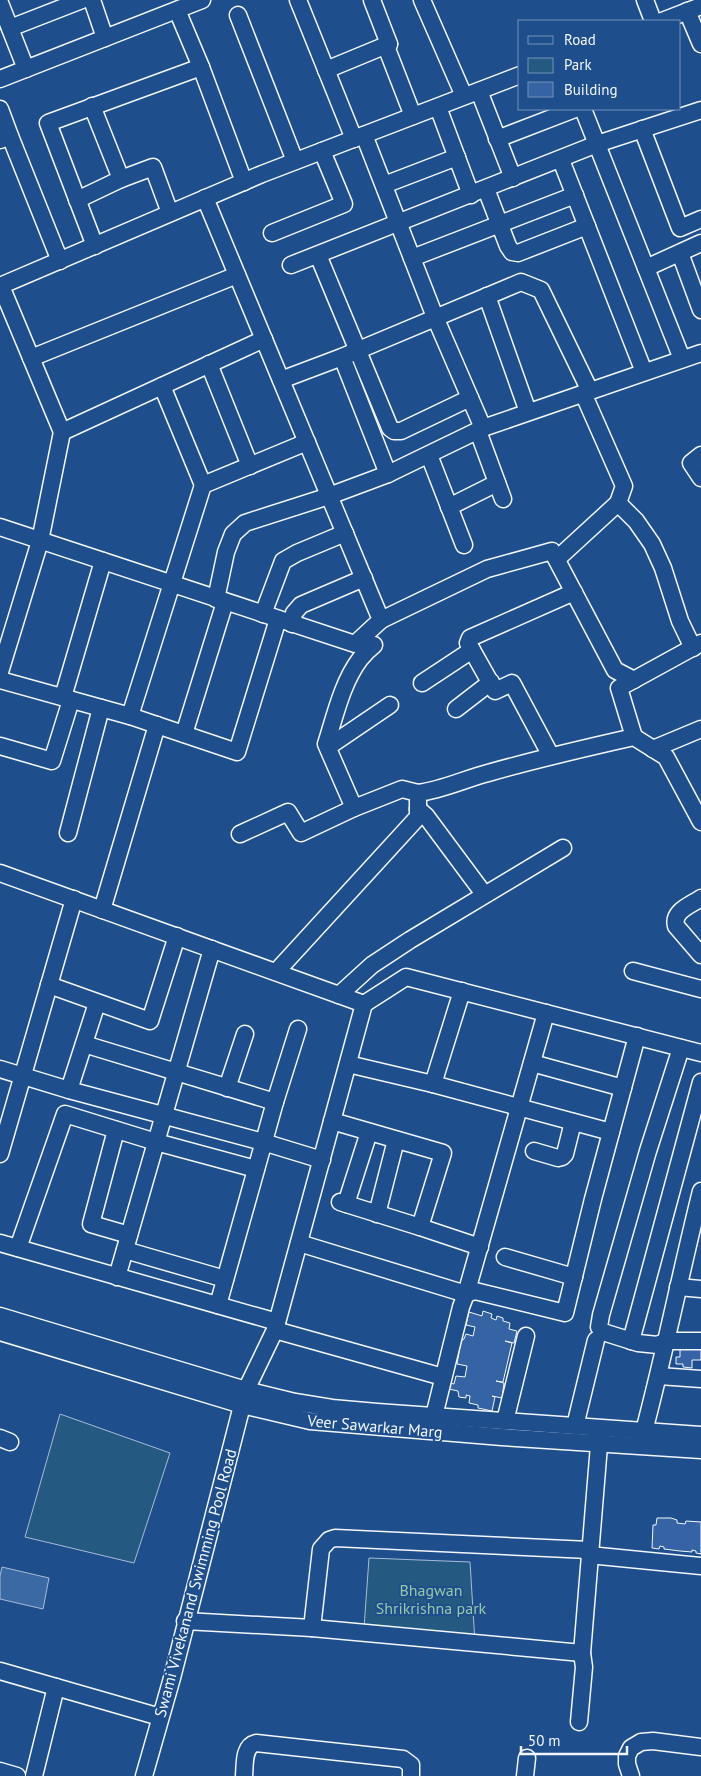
<svg xmlns="http://www.w3.org/2000/svg" width="701" height="1776" font-family="'PT Sans',sans-serif">
<style>
.green{fill:#245a82;stroke:#a8bbd7}
.water{fill:#3b69a3;stroke:#a8bbd7}
.building{fill:#3563a3;stroke:#f2f6ff}
.lines{fill:none;stroke-linecap:round;stroke-linejoin:round}
.minor-casing{stroke:#f2f6ff;stroke-width:19}
.minor{stroke:#1f4e8c;stroke-width:16}
.labels{text-anchor:middle;dominant-baseline:central;stroke-width:4;stroke-linejoin:round;paint-order:stroke}
.street-label{font-size:16px;fill:#f2f6ff;stroke:#1f4e8c}
.park-label{font-size:16px;fill:#97c8a6;stroke:#1f4e8c}
</style>
<rect width="100%" height="100%" fill="#1f4e8c"/>
<g class="green">
<path d="M60,1414L170,1453L134,1563L25,1537Z"/>
<path d="M369,1558L470,1562L475,1643L364,1628Z"/>
</g>
<path class="water" d="M2,1567L49,1578L43,1609L0,1599V1576Z"/>
<g class="building">
<path d="M483,1311L492,1314L491,1318L496,1320L497,1316L503,1318V1321L510,1323L509,1329L517,1331L514,1343L505,1341L512,1343L503,1382L496,1381L504,1383L502,1398L492,1396L495,1397L492,1411L478,1408V1405L469,1403L470,1396L466,1395V1398L459,1397L458,1391L449,1389L450,1383L454,1384L456,1376L465,1377L467,1366L457,1364L461,1341L464,1339L466,1334L473,1336L475,1327L466,1325L469,1312L482,1316Z"/>
<path d="M701,1347V1360H692V1368L683,1367V1364H676V1357H680V1348Z"/>
<path d="M657,1518H671L677,1520V1523L685,1524L686,1521L701,1522V1554L696,1553V1551L692,1550V1552L680,1551L664,1549V1547L660,1546L659,1549L652,1548L653,1525H656Z"/>
</g>
<g class="lines">
<g class="minor-casing">
<g id="minor">
<path d="M92,0L105,38"/>
<path d="M298,0L354,139"/>
<path d="M372,0L389,44L387,49L413,116"/>
<path d="M422,0L464,96"/>
<path d="M645,0L653,21"/>
<path d="M0,3L26,69"/>
<path d="M177,10L201,67"/>
<path d="M687,11L701,44"/>
<path d="M238,15L295,161"/>
<path d="M662,21L701,6"/>
<path d="M10,28L82,0"/>
<path d="M326,70L389,44"/>
<path d="M0,79L202,0"/>
<path d="M479,91L513,178"/>
<path d="M438,107L471,195"/>
<path d="M0,109L10,136"/>
<path d="M583,109L682,359"/>
<path d="M642,129L680,228L701,219"/>
<path d="M364,135L435,317L483,428"/>
<path d="M497,139L575,109"/>
<path d="M0,140L10,136L60,261"/>
<path d="M561,160L644,372"/>
<path d="M121,179L153,167L170,213"/>
<path d="M384,185L457,157"/>
<path d="M486,189L508,246L512,252L518,253L587,226"/>
<path d="M77,200L121,179L92,106"/>
<path d="M272,233L344,204L322,151"/>
<path d="M95,246L48,123L201,67L244,182"/>
<path d="M680,253L701,310"/>
<path d="M318,255L390,428L394,431H401L470,398"/>
<path d="M412,258L575,195"/>
<path d="M291,265L597,144L701,110"/>
<path d="M646,268L701,243"/>
<path d="M0,286L262,174L520,75"/>
<path d="M1,286L62,432L264,339"/>
<path d="M487,296L528,412"/>
<path d="M342,357L388,474"/>
<path d="M31,358L237,275"/>
<path d="M209,364L250,466"/>
<path d="M281,380L342,357L521,282L541,290L590,391"/>
<path d="M162,386L203,485"/>
<path d="M478,431L503,499"/>
<path d="M429,455L464,545"/>
<path d="M701,455L691,463L701,478"/>
<path d="M618,503L636,521L652,544L663,568L680,621L693,648"/>
<path d="M449,507L497,483"/>
<path d="M0,527L355,644L381,620L205,198"/>
<path d="M557,559L618,503L624,486L583,393"/>
<path d="M216,599L226,552L233,534L245,523L329,496L388,474L483,428L701,353"/>
<path d="M263,614L283,561L297,553L345,533"/>
<path d="M381,620L487,569L552,551L615,670L634,680"/>
<path d="M292,624L294,613L301,605L364,578"/>
<path d="M374,645C369,649 364,654 360,659C342,683 335,716 326,744L354,808L402,789L418,793"/>
<path d="M0,672L40,541L62,432"/>
<path d="M0,680L130,716L203,485L307,442"/>
<path d="M422,683L472,650"/>
<path d="M63,697L103,561"/>
<path d="M456,709L491,682"/>
<path d="M130,716L237,752L278,619"/>
<path d="M184,734L225,602"/>
<path d="M634,737L619,688L701,643"/>
<path d="M0,746L52,761L71,700"/>
<path d="M328,747L390,705"/>
<path d="M653,749L701,729"/>
<path d="M551,756L512,683L495,691L468,643L470,638L574,592"/>
<path d="M418,809L426,816L484,894"/>
<path d="M68,833L101,708"/>
<path d="M240,834L288,812L301,833L354,808"/>
<path d="M0,873L364,1004"/>
<path d="M701,898C691,905 672,911 676,926L701,955"/>
<path d="M102,910L157,725"/>
<path d="M633,971L701,989"/>
<path d="M276,972L418,817V793C442,790 465,779 488,773C537,759 585,748 634,737L666,757L701,822"/>
<path d="M49,985L150,1021L177,936"/>
<path d="M339,995L372,965L410,940L563,848"/>
<path d="M84,1044L275,1102"/>
<path d="M681,1048L648,1151L601,1315L599,1327L603,1332L638,1343L658,1345L666,1341H701"/>
<path d="M532,1063L623,1088"/>
<path d="M348,1064L433,1084L462,991"/>
<path d="M0,1069L69,1090L263,1142L322,1160"/>
<path d="M433,1084L611,1132"/>
<path d="M227,1088L245,1034"/>
<path d="M69,1090L97,1003"/>
<path d="M332,1121L443,1153L420,1227L480,1247"/>
<path d="M116,1130L91,1224L129,1235"/>
<path d="M534,1151L558,1158L562,1157L565,1154L573,1122"/>
<path d="M0,1154L74,899"/>
<path d="M340,1202L420,1227"/>
<path d="M346,1204L369,1132"/>
<path d="M377,1214L396,1140"/>
<path d="M0,1243L277,1322"/>
<path d="M299,1243L466,1294L546,1013"/>
<path d="M18,1248L65,1114L156,1142L256,1169"/>
<path d="M125,1250L225,1279"/>
<path d="M505,1257L574,1277"/>
<path d="M117,1277L212,949"/>
<path d="M678,1287L701,1289"/>
<path d="M218,1305L275,1102L298,1029"/>
<path d="M0,1316L246,1390L295,1402L332,1408L377,1412L701,1435"/>
<path d="M275,1330L443,1377"/>
<path d="M0,1332L242,1405L310,1421L502,1437L701,1450"/>
<path d="M631,1341L701,1082"/>
<path d="M659,1376L701,1379"/>
<path d="M434,1416L461,1307L466,1294L475,1291L565,1313L593,1199L637,1036"/>
<path d="M505,1421L526,1336"/>
<path d="M575,1426L596,1340"/>
<path d="M644,1431C665,1352 681,1271 701,1191"/>
<path d="M0,1438L10,1442"/>
<path d="M589,1555L701,1566"/>
<path d="M185,1621L312,1628L582,1653"/>
<path d="M312,1628L321,1549L329,1540L335,1538L589,1550"/>
<path d="M0,1671L160,1717"/>
<path d="M579,1722L584,1667L582,1653L600,1433"/>
<path d="M0,1771L17,1776"/>
<path d="M34,1776L56,1687"/>
<path d="M144,1776L172,1678L246,1390L275,1330L364,1004L406,977L701,1053"/>
<path d="M244,1776C245,1765 243,1746 256,1743L403,1759L411,1765V1776"/>
<path d="M525,1776L527,1758"/>
<path d="M631,1776L627,1764V1756L631,1748L641,1742L653,1741L701,1747"/>
</g>
</g>
<use href="#minor" class="minor"/>
</g>
<g class="labels">
<g class="street-label">
<text transform="translate(375 1426) rotate(5)">Veer Sawarkar Marg</text>
<text transform="translate(195 1583) rotate(-75)">Swami Vivekanand Swimming Pool Road</text>
</g>
<g class="park-label">
<text x="431" y="1590">Bhagwan<tspan x="431" dy="18">Shrikrishna park</tspan></text>
</g>
</g>
<rect x="518" y="20" width="162" height="90" fill="#1f4e8c" stroke="#7391ba"/>
<rect x="528" y="36" width="25" height="8" fill="#1f4e8c" stroke="#7391ba"/>
<text x="564" y="45" font-size="15" fill="#f2f6ff">Road</text>
<rect x="528" y="58" width="25" height="15" fill="#245a82" stroke="#7391ba"/>
<text x="564" y="70" font-size="15" fill="#f2f6ff">Park</text>
<rect x="528" y="82" width="25" height="15" fill="#3563a3" stroke="#7391ba"/>
<text x="564" y="95" font-size="15" fill="#f2f6ff">Building</text>
<path d="M521 1746v8h106v-8" fill="none" stroke="#f2f6ff" stroke-width="2.5"/>
<text x="528" y="1746" font-size="15" fill="#f2f6ff" stroke="#1f4e8c" stroke-width="4" paint-order="stroke">50 m</text>
</svg>
